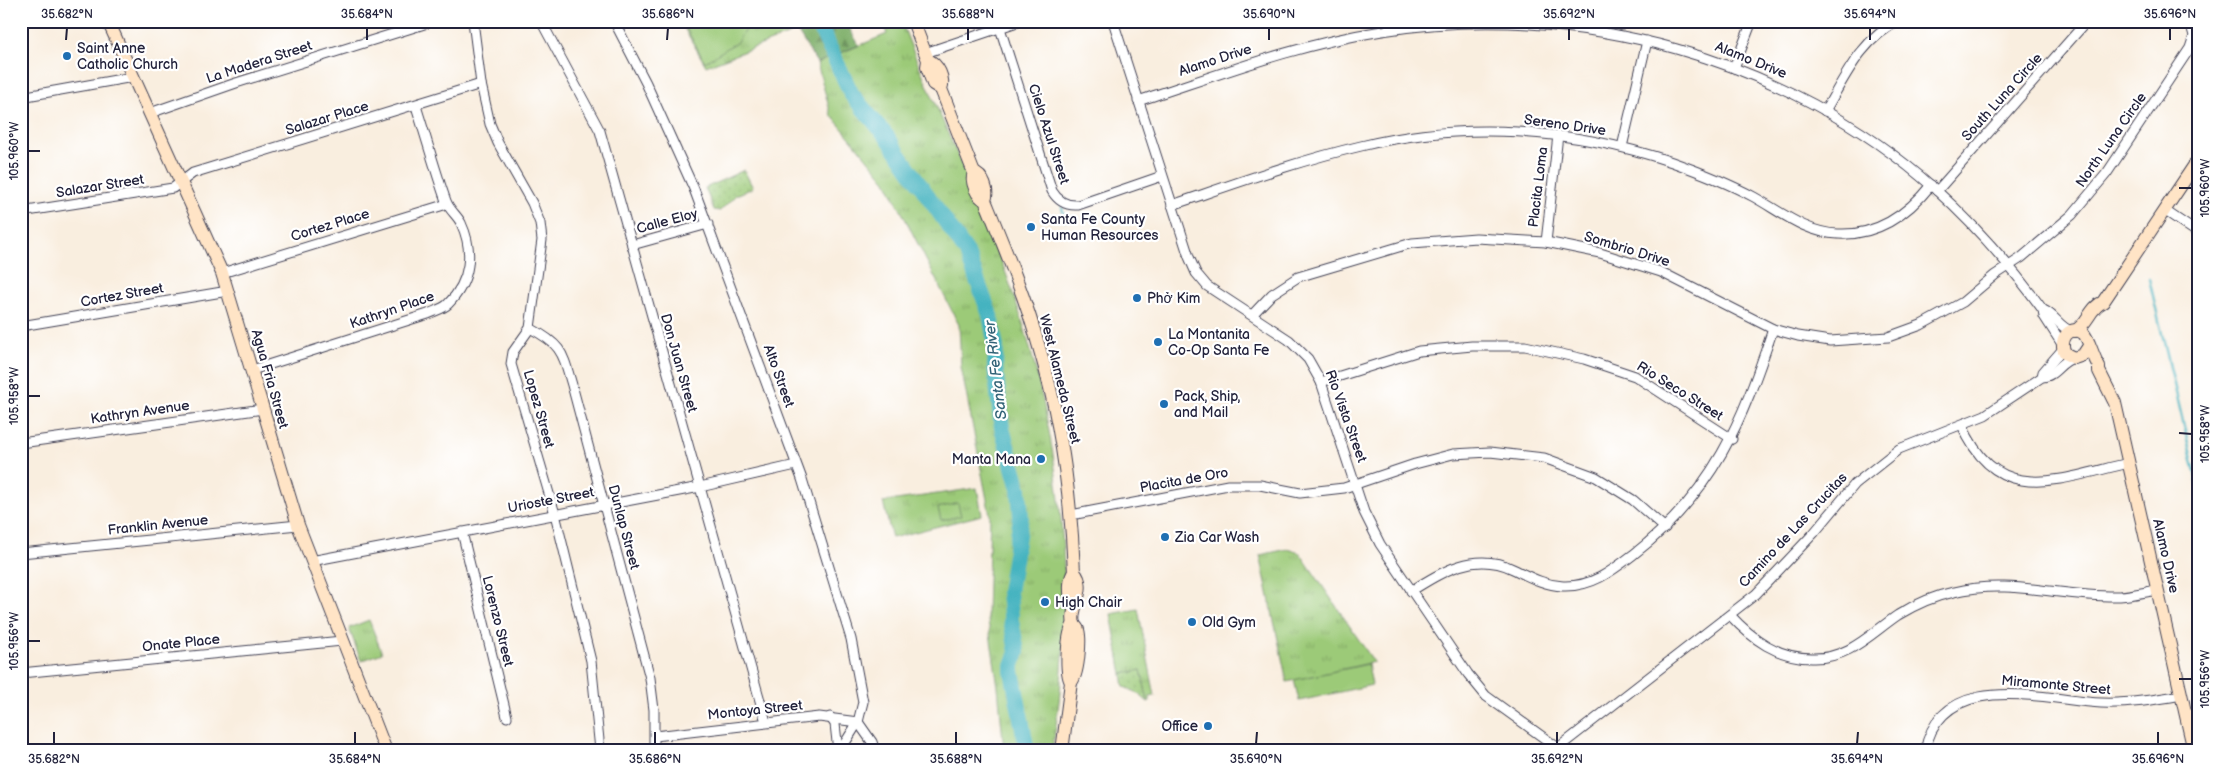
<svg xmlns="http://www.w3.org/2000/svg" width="2219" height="772" font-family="'Balsamiq Sans',sans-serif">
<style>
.grass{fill:url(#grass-tufts);stroke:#5f765a}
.forest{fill:url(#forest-firs);stroke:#506852}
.garden{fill:url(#garden-dots);stroke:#5f765a}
.pitch{fill:#9cca78;stroke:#5f765a}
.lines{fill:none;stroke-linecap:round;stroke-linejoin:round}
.stream{stroke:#45b3c0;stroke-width:2.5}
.river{stroke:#45b3c0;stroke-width:16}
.street-casing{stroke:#424154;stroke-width:11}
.secondary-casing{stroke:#424154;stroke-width:14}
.street{stroke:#fff;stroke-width:9}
.secondary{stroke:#ffe4c6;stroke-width:12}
.ticks{fill:none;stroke:#22223b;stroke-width:2}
.poi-dot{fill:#1f6fb2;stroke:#fff;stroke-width:2}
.labels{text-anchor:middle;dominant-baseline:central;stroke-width:4.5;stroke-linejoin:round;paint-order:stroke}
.poi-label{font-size:14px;fill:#22223b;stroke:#fff;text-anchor:start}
.street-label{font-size:14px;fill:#22223b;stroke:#fff}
.water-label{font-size:15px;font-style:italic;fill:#326377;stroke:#fff}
.neatline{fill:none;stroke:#22223b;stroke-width:2}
.ticks-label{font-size:12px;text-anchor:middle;fill:#22223b}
</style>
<defs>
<pattern id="grass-tufts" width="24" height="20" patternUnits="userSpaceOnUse" patternTransform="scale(1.25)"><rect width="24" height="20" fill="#9cca78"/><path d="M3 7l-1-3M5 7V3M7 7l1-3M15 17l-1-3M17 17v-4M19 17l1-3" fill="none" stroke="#86ad69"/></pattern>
<pattern id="forest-firs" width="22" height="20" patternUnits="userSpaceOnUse" patternTransform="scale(1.25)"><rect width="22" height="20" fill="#7dae68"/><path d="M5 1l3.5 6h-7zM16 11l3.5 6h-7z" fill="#668d57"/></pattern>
<pattern id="garden-dots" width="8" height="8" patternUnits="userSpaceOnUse" patternTransform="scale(1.25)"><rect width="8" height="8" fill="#9cca78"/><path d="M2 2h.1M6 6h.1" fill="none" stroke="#86ad69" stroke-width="1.8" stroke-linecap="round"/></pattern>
</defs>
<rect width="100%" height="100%" fill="#fff"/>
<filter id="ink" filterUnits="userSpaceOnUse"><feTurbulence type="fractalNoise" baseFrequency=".02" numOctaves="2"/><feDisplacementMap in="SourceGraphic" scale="10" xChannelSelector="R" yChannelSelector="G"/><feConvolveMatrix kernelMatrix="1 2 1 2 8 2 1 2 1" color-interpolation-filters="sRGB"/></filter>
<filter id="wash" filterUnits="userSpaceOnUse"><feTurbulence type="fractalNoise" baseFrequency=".0096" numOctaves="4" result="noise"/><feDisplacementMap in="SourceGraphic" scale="20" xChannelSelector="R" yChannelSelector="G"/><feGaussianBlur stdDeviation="1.12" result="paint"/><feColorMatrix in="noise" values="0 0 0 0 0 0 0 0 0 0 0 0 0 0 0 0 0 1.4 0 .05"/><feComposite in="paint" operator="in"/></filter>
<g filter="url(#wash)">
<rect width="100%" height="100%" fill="#f9eedf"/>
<g class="grass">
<path d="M680,21H789L795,32L706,66Z"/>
<path d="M882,21H901C939,119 988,214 1020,314C1064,454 1077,606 1052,751H1004L998,687L987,614L990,515L961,367L959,325L886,181L831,115L817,63L887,34Z"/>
<path d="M977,488L982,515L892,538L883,502Z"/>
<path d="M1288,549L1300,553L1374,662L1287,682L1260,555Z"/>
<path d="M1138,609L1155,696L1150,697V701L1148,702L1141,670L1122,674L1111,614Z"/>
<path d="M369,620L382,653L361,661L349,628Z"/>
</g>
<path class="forest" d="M791,21H845L859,45L817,63Z"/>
<g class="garden">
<path d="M744,170L753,188L736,195L720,211L714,210L705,188Z"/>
<path d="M1141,670L1148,702L1136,692L1124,687L1122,674Z"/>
</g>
<g class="pitch">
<path d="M682,21H751L737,42L705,62Z"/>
<path d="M958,503L961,516L941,520L938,508Z"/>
<path d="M1368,664L1372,685L1299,701L1294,680Z"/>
</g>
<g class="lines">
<g class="stream">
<path d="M1062,207L1065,221"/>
<path d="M2149,279L2198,485"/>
</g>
<g class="river">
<path d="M817,21L852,95L888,138L967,253L990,315L996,347L995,366L1002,428L1019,489L1021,517L1009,592L1011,615"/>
<path d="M1011,620L1017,652L1012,665V671L1027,751"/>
</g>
</g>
</g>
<g filter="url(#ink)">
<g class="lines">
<g class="street-casing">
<g id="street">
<path d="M473,21L481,84L490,124L498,143L532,203L540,223L542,240L530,328L513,352L511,364L555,514L591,661L600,750L608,751"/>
<path d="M541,21L600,131L766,722"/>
<path d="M614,21L646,83L694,189L802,479L851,639L863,702L858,722L872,742L875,751"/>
<path d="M1113,21L1189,257L1196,273L1207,286L1289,340L1308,359L1321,382L1364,512L1380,544L1468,674L1486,696L1558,748L1565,751"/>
<path d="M1000,28L1052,191C1058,201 1066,206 1078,205L1162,176"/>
<path d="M925,53L1020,21"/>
<path d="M1734,68L1752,21"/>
<path d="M21,97L133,77"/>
<path d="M1138,101C1218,75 1298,44 1382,31C1577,0 1787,57 1935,189C1976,226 2011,266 2043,310L2044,316L2062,344"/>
<path d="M1825,111C1845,77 1861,39 1899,21"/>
<path d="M150,113L236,83L434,21"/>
<path d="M1622,147L1647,41"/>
<path d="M1937,191L2087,21"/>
<path d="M1172,205C1234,184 1297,161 1361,146C1463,121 1573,128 1672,162C1700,172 1728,183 1754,197C1781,212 1806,233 1838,234C1877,236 1907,215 1931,185"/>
<path d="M2164,210L2198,233"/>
<path d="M21,212L173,188L193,173L481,84"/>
<path d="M1546,242L1558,135"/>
<path d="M632,245L708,224"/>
<path d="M222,273L447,204"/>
<path d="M2043,310C2055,314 2059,328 2072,331"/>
<path d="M1253,314L1272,294L1298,277L1412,243L1476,238L1546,242L1600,253L1661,272L1773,329L1798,336L1830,341L1888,337L1921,325L1963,302L1995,275L2021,258L2072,215L2107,173L2190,48L2194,36L2190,21"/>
<path d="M21,326L228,291"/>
<path d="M530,328C562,345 562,351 572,385L650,678L654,710V751"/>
<path d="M252,370L428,314C434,311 443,309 448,304C471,281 474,251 461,223C457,215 449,210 446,201C435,170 426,137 416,106"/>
<path d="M2042,377L2043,372L2063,349"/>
<path d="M1321,382L1419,351L1472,346H1525L1584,359L1635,376L1732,439"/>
<path d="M1962,425C1998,509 2061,478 2129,463"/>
<path d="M21,443L263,409"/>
<path d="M1071,515L1228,485H1260L1300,493L1344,488L1415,464L1453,454L1490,452L1544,458L1596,477L1633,500L1665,528"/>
<path d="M462,532L507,717"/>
<path d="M21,553L298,525"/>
<path d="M311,561L700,487L796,465"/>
<path d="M1411,591C1443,571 1475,551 1513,569C1530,577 1544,585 1563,586C1592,587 1612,571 1634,554C1714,492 1742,422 1773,329"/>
<path d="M1730,615C1752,639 1778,658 1812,658C1849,659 1870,634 1898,615C1916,604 1934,596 1954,592C2010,578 2064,598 2120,596C2133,595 2145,592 2158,590"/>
<path d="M21,673L342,641"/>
<path d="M830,717L835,724L838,751"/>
<path d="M655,736L819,717L858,722L840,751"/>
<path d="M1554,751L1756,594L1814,533L1855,484L1899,449L1985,415L2042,377C2055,377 2061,360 2074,358"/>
<path d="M1925,751C1941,668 2044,700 2101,703C2128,704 2155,700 2181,695"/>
</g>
</g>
<g class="secondary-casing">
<g id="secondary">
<path d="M108,21L222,273L298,525L386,751"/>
<path d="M913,21L928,60L927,67L933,84L941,89"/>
<path d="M928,60C938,64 945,79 941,89L974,173C970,181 977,197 985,200"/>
<path d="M974,173C983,176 989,191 985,200C1005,249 1025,297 1039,347C1061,420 1071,496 1074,572C1089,589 1069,607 1074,624C1075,626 1078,628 1078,630C1081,640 1078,676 1071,682"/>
<path d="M2075,331C2088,324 2090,307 2103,302L2198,160"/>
<path d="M2089,346L2083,355L2074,358L2066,354C2057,342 2069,323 2083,333C2089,338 2093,358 2099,366V371L2115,403L2194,751"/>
<path d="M1074,572C1068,580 1070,593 1071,603L1075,606"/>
<path d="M1062,751L1071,682C1065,673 1067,632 1074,624"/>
</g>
</g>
<use href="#street" class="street"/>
<use href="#secondary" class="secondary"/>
</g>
</g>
<path class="ticks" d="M66,40L67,28M367,40V28M667,40L668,28M968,40V28M1269,40V28M1569,40V28M1870,40V28M2170,40V28M28,151H40M2179,188H2192M28,396H40M2179,433L2192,434M28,641H40M2179,679H2192M54,744V732M355,744V732M655,744V732M956,744V732M1256,744L1257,732M1557,744V732M1857,744L1858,732M2158,744V732"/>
<g class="poi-dot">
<circle cx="67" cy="56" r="5"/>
<circle cx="1031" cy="227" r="5"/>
<circle cx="1137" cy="298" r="5"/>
<circle cx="1158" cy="342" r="5"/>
<circle cx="1164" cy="404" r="5"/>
<circle cx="1041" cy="459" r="5"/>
<circle cx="1165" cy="537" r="5"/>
<circle cx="1045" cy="602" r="5"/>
<circle cx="1192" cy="622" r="5"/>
<circle cx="1208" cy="726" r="5"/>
</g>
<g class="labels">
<g class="poi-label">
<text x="77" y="48">Saint Anne<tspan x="77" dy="16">Catholic Church</tspan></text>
<text x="1041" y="219">Santa Fe County<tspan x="1041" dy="16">Human Resources</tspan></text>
<text x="1147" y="298">Phở Kim</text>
<text x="1168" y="334">La Montanita<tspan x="1168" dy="16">Co-Op Santa Fe</tspan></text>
<text x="1174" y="396">Pack, Ship,<tspan x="1174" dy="16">and Mail</tspan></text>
<text x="1031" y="459" text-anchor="end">Manta Mana</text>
<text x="1175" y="537">Zia Car Wash</text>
<text x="1055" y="602">High Chair</text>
<text x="1202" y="622">Old Gym</text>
<text x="1198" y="726" text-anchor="end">Office</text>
</g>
<g class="street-label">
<text transform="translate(1215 60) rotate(-18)">Alamo Drive</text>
<text transform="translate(1751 60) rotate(22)">Alamo Drive</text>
<text transform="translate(259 62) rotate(-18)">La Madera Street</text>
<text transform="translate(2002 97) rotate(-48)">South Luna Circle</text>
<text transform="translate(327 118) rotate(-17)">Salazar Place</text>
<text transform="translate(1565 125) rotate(8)">Sereno Drive</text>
<text transform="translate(1049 134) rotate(72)">Cielo Azul Street</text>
<text transform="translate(2111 140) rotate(-55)">North Luna Circle</text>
<text transform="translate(100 186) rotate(-9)">Salazar Street</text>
<text transform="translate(1538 187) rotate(-83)">Placita Loma</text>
<text transform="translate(667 221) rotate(-15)">Calle Eloy</text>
<text transform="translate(330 225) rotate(-17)">Cortez Place</text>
<text transform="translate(1627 249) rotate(17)">Sombrio Drive</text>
<text transform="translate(122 295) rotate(-10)">Cortez Street</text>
<text transform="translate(392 310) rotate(-19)">Kathryn Place</text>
<text transform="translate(679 363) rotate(74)">Don Juan Street</text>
<text transform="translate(779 376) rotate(70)">Alto Street</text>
<text transform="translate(270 379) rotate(74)">Agua Fria Street</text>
<text transform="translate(1060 379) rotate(76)">West Alameda Street</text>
<text transform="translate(1680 391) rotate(32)">Rio Seco Street</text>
<text transform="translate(539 409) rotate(74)">Lopez Street</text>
<text transform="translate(140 412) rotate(-8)">Kathryn Avenue</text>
<text transform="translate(1346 416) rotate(70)">Rio Vista Street</text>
<text transform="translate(1184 480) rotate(-10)">Placita de Oro</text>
<text transform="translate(551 500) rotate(-11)">Urioste Street</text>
<text transform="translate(158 525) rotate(-6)">Franklin Avenue</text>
<text transform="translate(624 527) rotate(75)">Dunlap Street</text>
<text transform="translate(1793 530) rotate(-47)">Camino de Las Crucitas</text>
<text transform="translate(2166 556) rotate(77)">Alamo Drive</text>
<text transform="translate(498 621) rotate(76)">Lorenzo Street</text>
<text transform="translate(181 643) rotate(-6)">Onate Place</text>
<text transform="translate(2056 685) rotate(5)">Miramonte Street</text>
<text transform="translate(755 710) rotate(-6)">Montoya Street</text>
</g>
<g class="water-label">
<text transform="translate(996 370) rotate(-97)">Santa Fe River</text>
</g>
</g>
<rect width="2219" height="772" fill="none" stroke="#fff" stroke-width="55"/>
<rect x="28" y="28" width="2164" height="716" class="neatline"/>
<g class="ticks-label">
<text x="67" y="18">35.682°N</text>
<text x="367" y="18">35.684°N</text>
<text x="668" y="18">35.686°N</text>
<text x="968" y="18">35.688°N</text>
<text x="1269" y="18">35.690°N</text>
<text x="1569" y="18">35.692°N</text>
<text x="1870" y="18">35.694°N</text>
<text x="2170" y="18">35.696°N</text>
<text transform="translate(14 151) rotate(-90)" y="4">105.960°W</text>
<text transform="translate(2205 188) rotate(-90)" y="4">105.960°W</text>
<text transform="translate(14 396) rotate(-90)" y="4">105.958°W</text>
<text transform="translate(2205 434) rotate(-90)" y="4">105.958°W</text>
<text transform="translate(14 641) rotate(-90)" y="4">105.956°W</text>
<text transform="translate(2205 679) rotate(-90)" y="4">105.956°W</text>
<text x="54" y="763">35.682°N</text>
<text x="355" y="763">35.684°N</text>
<text x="655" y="763">35.686°N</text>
<text x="956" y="763">35.688°N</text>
<text x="1256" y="763">35.690°N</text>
<text x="1557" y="763">35.692°N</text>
<text x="1857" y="763">35.694°N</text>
<text x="2158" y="763">35.696°N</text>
</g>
</svg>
